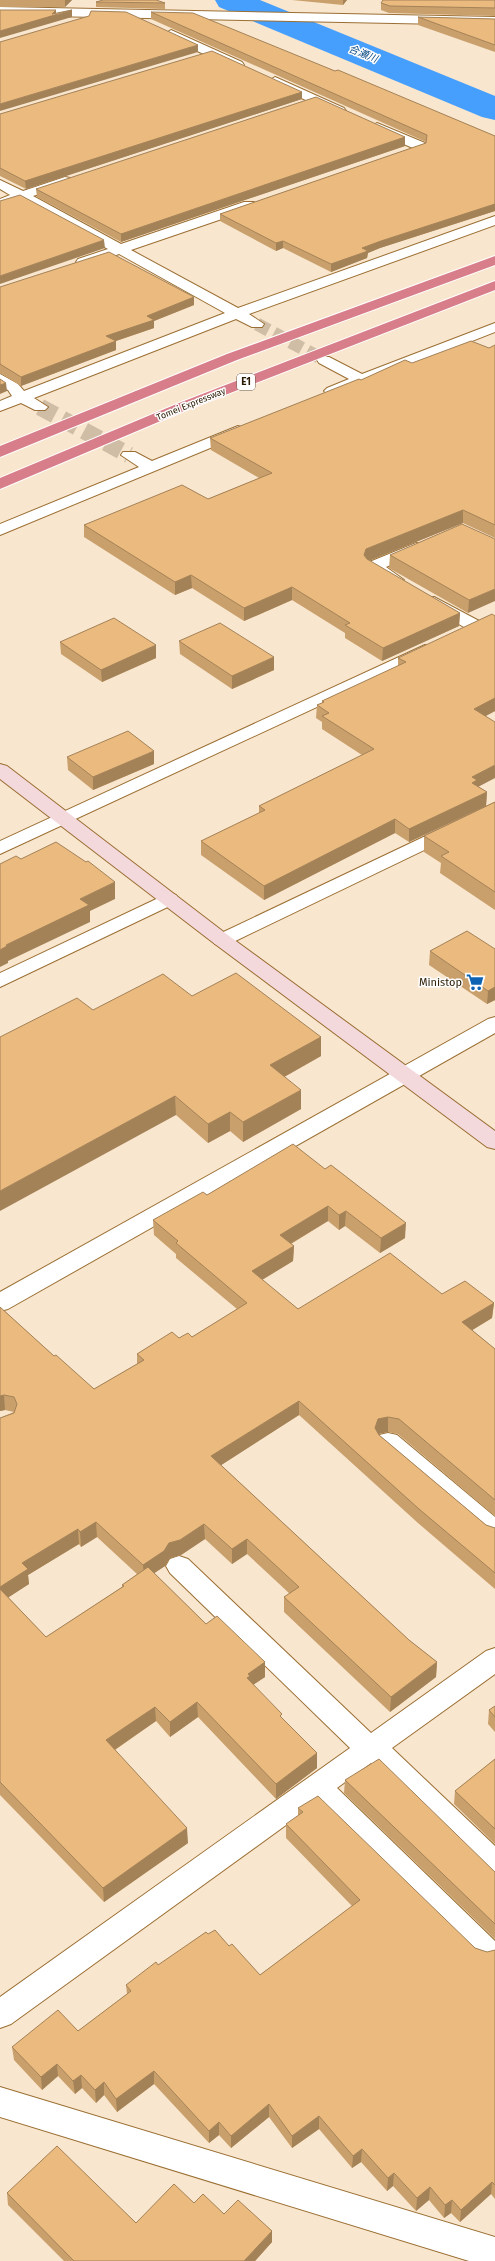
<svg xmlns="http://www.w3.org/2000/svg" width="495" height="2261" font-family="'Fira Sans','Noto Sans JP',sans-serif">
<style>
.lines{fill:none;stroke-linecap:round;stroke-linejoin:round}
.river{fill:#469ffc;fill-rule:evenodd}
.street-tunnel-far1{stroke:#d0bda5;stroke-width:13;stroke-dasharray:13 6;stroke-linecap:butt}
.street-tunnel{stroke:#d0bda5;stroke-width:17;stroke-dasharray:17 8;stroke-linecap:butt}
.street-casing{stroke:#9b6f33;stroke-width:2}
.secondary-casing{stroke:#9b6f33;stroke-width:2}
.highway-casing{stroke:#fff;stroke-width:2}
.street{fill:#fff;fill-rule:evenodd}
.secondary{fill:#f3d8dc;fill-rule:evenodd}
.highway{fill:#d87e8a;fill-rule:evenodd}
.wall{fill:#c9a06c;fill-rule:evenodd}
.shaded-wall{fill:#a48258}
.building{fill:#eaba7e;stroke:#a48258}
.labels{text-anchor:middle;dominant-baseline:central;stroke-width:3;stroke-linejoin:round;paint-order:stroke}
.far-street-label{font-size:9px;fill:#2a1901;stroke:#fff}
.far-water-label{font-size:10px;font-style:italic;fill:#084883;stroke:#fff}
.shield{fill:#fff;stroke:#6a5e4d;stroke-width:1}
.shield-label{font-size:10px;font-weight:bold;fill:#2a1901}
.poi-label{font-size:11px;fill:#2a1901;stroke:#fff;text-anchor:end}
</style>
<rect width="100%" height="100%" fill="#f9e6ce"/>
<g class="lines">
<path class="river" d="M215,0H260L495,96V120L482,117L219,7Z"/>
<path class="street-tunnel-far1" d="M257,324L324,360"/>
<path class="street-tunnel" d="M40,407L129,455"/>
<g class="street-casing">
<g id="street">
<path d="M0,7L495,17V25L0,15Z"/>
<path d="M171,30L242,62L244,65L238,69L234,68L167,37L165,34Z"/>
<path d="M275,77L344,108L346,111L344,114H336L271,84L269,81Z"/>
<path d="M377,123L425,143L426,146L425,149H415L372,130L371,127Z"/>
<path d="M65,177L70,178L72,181L70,184L33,196L121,244L244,202H254L256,205L254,208L131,250L238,308L495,216V225L249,314L264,324L262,327H252L236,319L34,398L48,407L45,410H35L21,403L0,411V401L12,396L8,390L0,386V374L18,384L24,391L225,313L119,254L88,265H78L76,262L78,259L108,249L20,201L0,207V199L10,195L0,189V180L23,191Z"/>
<path d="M495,323V332L337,394H327L324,391L327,388L349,379L319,363L317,360L319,357H329L362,374Z"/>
<path d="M238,426L244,428L246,431L244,434L0,535V524L139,467L121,455L123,452H135L152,461Z"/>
<path d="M416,543L422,544L424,548L422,552L386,567L404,580L402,584H390L367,571L365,567L367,563Z"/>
<path d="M434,597L481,622L484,626L481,630H469L428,606L425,602L428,598Z"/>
<path d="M425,645L431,646L434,650L431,654L0,854V841Z"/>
<path d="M495,803V816L229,944L222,946L215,944L212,940L215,936Z"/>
<path d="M169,893L176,895L179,899L176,903L0,987V973Z"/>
<path d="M495,1017V1033L8,1309L0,1311V1292L488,1019Z"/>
<path d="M388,1433L397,1435L495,1517V1542L486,1539L379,1449L376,1442L379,1435Z"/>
<path d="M179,1556L188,1559L371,1733L486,1651L495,1648V1674L392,1748L495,1846V1871L490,1873L480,1869L371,1763L337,1788L495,1941V1961L485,1964L475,1960L315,1804L11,2024L0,2028V1997L350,1748L170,1573L166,1566L170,1559Z"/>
<path d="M0,2087L495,2237V2261H469L0,2117Z"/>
</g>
</g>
<g class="secondary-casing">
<path id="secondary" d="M0,764L7,766L229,936L495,1131V1149L487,1147L215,944L0,779Z"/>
</g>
<g class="highway-casing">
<g id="highway">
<path d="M495,256V265L237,360L0,457V446L227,354Z"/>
<path d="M495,281V290L189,409L0,489V478L179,403Z"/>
</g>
</g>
<use href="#street" class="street"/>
<use href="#secondary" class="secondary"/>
<use href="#highway" class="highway"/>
</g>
<g class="wall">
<path d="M0,0H72L65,7H0Z"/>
<path d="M292,0H347L343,5Z"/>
<path d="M495,0V16L389,13L381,10V3Z"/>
<path d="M96,2L165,3V9L96,7Z"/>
<path d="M151,12L335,71L495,136V211L380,248L368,253L367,258L331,272L283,248L276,251L220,221V214L426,143V142L151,19Z"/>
<path d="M418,17L495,19V52L418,25Z"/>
<path d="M302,92V99L26,189L0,176V114Z"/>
<path d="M405,137V146L121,242L37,197L36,189Z"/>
<path d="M0,287L194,297V305L154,321V328L116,341V350L21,386L0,373Z"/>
<path d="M495,345V538L463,523L369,561L460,613L459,626L382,661L345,638V633L292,600L244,621L192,588L175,595L84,537V525L208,499L259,478L211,450L210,438L361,380L412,363L489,348Z"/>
<path d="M495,539L468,613L389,568L390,555Z"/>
<path d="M495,616V711L485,716L479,787L487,792L486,806L409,842L395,833L264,900L201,855V841L259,813V806L362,755L322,729V722L316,718L317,705L322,703V701L398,666V658Z"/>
<path d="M179,641L274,670L232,689L180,654Z"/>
<path d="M60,642L156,658L102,682L61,654Z"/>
<path d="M67,757L154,764L93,790L68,770Z"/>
<path d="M495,802V910L440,873L441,863L424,852V836Z"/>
<path d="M495,949V1000L487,1004L429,965L430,951Z"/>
<path d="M192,996L321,1037V1056L284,1077L301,1109L243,1142L230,1131L208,1143L176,1115L93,1010Z"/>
<path d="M293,1144L405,1238L380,1253L345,1226L339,1230L328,1221L291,1244L294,1246L293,1261L262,1280L298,1309L442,1294L494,1303L492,1318L472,1330L495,1349V1516L398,1434L388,1432L378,1434L486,1525L495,1528V1589L418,1523L299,1415L221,1465L409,1640L437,1662L436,1677L390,1712L284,1612V1597L290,1594L247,1554L232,1564L205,1539L181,1555L170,1558L165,1566L154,1573L206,1624L265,1662V1677L253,1685L282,1719L317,1753V1768L276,1799L198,1717L170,1737L156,1721L115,1750L188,1843L104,1902L0,1795V1418L14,1412L5,1410L0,1411V1307L54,1356L94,1389L137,1364V1354L179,1338L192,1337L237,1309L176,1258V1254L154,1235L153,1220L207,1195ZM97,1537L137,1574L122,1585V1587L46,1637L8,1597L29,1584L28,1575L79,1544L81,1547Z"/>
<path d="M495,1706V1732L488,1724L489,1710Z"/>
<path d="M495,1759V1844L454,1804L455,1791Z"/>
<path d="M345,1780L495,1872V1939L344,1793Z"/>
<path d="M298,1808L475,1948L487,1952L495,1950V2199L491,2194L460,2222L451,2213L444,2218L429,2200L416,2211L393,2186L387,2191L361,2162L352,2168L319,2129L292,2148L269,2117L231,2148L219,2135L209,2143L154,2084L117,2112L104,2095L96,2103L82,2088L75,2094L58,2076L42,2090L14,2060L12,2047L78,2031L127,1994L126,1985L208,1934L229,1946L260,1975L352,1906L286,1838V1824L298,1816Z"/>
<path d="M7,2193L136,2223L194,2203L224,2214L272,2242L255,2261H64L8,2205Z"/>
</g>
<g class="shaded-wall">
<path d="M65,0H72L65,7Z"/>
<path d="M343,0H347L343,5Z"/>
<path d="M56,10V15L72,10V17L0,38V31L52,14Z"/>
<path d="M198,45V52L0,111V104Z"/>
<path d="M302,92V99L26,189L25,181Z"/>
<path d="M405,137V146L121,242V234Z"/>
<path d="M495,204V211L380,248L368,253L367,258L331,272V264L362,248L381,241Z"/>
<path d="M104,240L105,248L0,284V276Z"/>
<path d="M283,241V248L276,251V243Z"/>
<path d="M194,297V305L154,321V328L107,344L106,336L147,316Z"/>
<path d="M116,341V350L21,386V377Z"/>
<path d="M6,383L7,391L0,394V385Z"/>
<path d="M463,510V523L366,562L364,555L366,549Z"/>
<path d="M191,575L192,588L175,595V582Z"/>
<path d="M292,587V600L244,621V608Z"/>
<path d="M495,589V601L468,613L469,600Z"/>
<path d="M460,613L459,626L382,661L383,648Z"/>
<path d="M156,645V658L102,682L101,670Z"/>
<path d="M274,657V670L232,689V676Z"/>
<path d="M495,698V711L473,723L474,709Z"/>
<path d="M154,751V764L93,790V777Z"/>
<path d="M495,765V778L476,788L471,796L472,777Z"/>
<path d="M487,792L486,806L409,842V829Z"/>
<path d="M395,819V833L264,900V886Z"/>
<path d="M115,882V899L90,911V922L8,961V963L0,967V950L6,945L80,899Z"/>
<path d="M495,987V1000L487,1004L488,991Z"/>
<path d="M321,1037V1056L270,1085V1065Z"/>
<path d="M301,1090V1109L243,1142V1122Z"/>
<path d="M175,1096L176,1115L0,1211V1191Z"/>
<path d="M230,1112V1131L208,1143V1124Z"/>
<path d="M328,1206V1221L280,1250V1235Z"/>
<path d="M346,1211L345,1226L339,1230V1215Z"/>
<path d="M406,1223L405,1238L380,1253L381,1238Z"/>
<path d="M294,1246L293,1261L252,1286V1271Z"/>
<path d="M494,1303L492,1318L461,1337L462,1322Z"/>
<path d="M4,1395L5,1410L0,1411V1396Z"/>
<path d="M299,1401V1415L212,1471L211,1456Z"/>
<path d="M388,1417V1432L378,1434L375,1428L378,1419Z"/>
<path d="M96,1522L97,1537L81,1547L80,1532Z"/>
<path d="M204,1524L205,1539L181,1555L170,1558L165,1566L144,1580L143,1565L169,1543Z"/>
<path d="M78,1529L79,1544L28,1575L29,1584L0,1603V1587L22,1563Z"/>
<path d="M247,1539V1554L232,1564V1549Z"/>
<path d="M265,1662V1677L250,1687L247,1678L248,1674Z"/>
<path d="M437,1662L436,1677L390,1712L391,1697Z"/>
<path d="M197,1702L198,1717L170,1737V1722Z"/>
<path d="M155,1707L156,1721L107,1755L106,1740Z"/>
<path d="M317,1753V1768L276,1799V1784Z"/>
<path d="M187,1828L188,1843L104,1902L103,1888Z"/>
<path d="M57,2064L58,2076L42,2090L41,2077Z"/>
<path d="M154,2071V2084L117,2112L116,2099Z"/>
<path d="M81,2075L82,2088L75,2094L73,2081Z"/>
<path d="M104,2082V2095L96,2103L95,2090Z"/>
<path d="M269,2104V2117L231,2148V2136Z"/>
<path d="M319,2116V2129L292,2148V2136Z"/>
<path d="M219,2122V2135L209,2143V2131Z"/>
<path d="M362,2149L361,2162L352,2168L353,2156Z"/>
<path d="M394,2173L393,2186L387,2191L388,2178Z"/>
<path d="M492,2182L491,2194L460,2222L461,2210Z"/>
<path d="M430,2187L429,2200L416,2211L417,2198Z"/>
<path d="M452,2200L451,2213L444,2218L445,2205Z"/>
<path d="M272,2231V2242L255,2261H244Z"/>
</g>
<g class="building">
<path d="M103,0H156L165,3L96,2Z"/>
<path d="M383,0H495V8L390,6L381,3Z"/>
<path d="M0,10H56L52,14L72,10L0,31Z"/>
<path d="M91,11L126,12L198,45L0,104V42L89,16Z"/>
<path d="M151,12L193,13L335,71L338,70L495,136V204L381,241L362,248L368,251L331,264L283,241L276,243L220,214L426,143L427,135Z"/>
<path d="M418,17L495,19V45Z"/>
<path d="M212,51L302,92L25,181L0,168V114Z"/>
<path d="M316,97L405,137L121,234L36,189Z"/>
<path d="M20,195L104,240L0,276V201Z"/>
<path d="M109,252L194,297L147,316L154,320L106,336L116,341L21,377L0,364V287Z"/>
<path d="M471,341L489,348L495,345V525L463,510L366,549L364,555L367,559L460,613L383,648L345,625L350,623L292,587L244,608L191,575L175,582L84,525L182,485L208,499L272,473L210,438L359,379L361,380L405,360L412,363Z"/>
<path d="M0,379L6,383L0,385Z"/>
<path d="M462,524L495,539V589L469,600L390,555Z"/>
<path d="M492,614L495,616V698L474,709L495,722V765L472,777L477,780L472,783L487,792L409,829L395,819L264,886L201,841L265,810L259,806L374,749L322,716L329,713L317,705L324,702L322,701L406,662L398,658Z"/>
<path d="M114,618L156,645L101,670L60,642Z"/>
<path d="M220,623L274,657L232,676L179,641Z"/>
<path d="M128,731L154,751L93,777L67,757Z"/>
<path d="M495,802V892L441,856L449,852L424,836Z"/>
<path d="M56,842L86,862L88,861L115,882L80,899L89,905L6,945L7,946L0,950V864L16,856L21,859Z"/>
<path d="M467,931L495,949V987L488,991L430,951Z"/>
<path d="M236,973L321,1037L270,1065L301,1090L243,1122L230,1112L208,1124L175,1096L0,1191V1037L77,998L93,1010L163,974L192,996Z"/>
<path d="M293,1144L325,1169L331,1165L406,1223L381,1238L346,1211L339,1215L328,1206L280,1235L294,1246L252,1271L298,1309L390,1253L442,1294L465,1281L494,1303L462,1322L495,1349V1500L399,1419L388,1417L378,1419L375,1428L379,1435L486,1525L495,1528V1573L419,1509L299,1401L211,1456L409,1640L437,1662L391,1697L284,1597L299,1587L247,1539L232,1549L204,1524L180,1540L169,1543L164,1551L143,1565L96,1522L80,1532L78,1529L22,1563L28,1569L0,1587V1418L14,1413L17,1404L14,1397L4,1395L0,1396V1307L54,1356L56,1355L94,1389L144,1360L137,1354L172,1332L179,1338L188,1333L192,1337L247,1303L176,1243L178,1241L153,1220L203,1192L207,1195Z"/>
<path d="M148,1567L206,1624L217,1616L265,1662L248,1674L250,1676L247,1678L282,1714L280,1716L317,1753L276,1784L197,1702L170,1722L155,1707L106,1740L187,1828L103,1888L0,1782V1589L46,1637L124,1586L122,1585Z"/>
<path d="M495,1706V1717L489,1710Z"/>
<path d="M379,1759L495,1872V1924L345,1780Z"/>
<path d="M495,1759V1829L455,1791Z"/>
<path d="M318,1796L475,1948L487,1952L495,1950V2185L492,2182L461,2210L452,2200L445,2205L430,2187L417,2198L394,2173L388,2178L362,2149L353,2156L319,2116L292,2136L269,2104L231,2136L219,2122L209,2131L154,2071L116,2099L104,2082L95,2090L81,2075L73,2081L57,2064L41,2077L12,2047L58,2010L78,2031L131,1991L126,1985L156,1962L158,1965L206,1932L208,1934L215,1930L229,1946L232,1944L260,1975L360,1900L286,1824L303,1812L298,1808Z"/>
<path d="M57,2146L136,2223L174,2184L194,2203L203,2194L224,2214L238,2200L272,2231L244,2261H74L7,2193Z"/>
</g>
<defs>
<g id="supermarket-bare" transform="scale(1.38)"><path d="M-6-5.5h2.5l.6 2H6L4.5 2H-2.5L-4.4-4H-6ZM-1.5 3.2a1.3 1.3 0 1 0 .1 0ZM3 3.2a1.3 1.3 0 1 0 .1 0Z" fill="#0e64b2" stroke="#fff" stroke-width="2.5" paint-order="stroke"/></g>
</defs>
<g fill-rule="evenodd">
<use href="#supermarket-bare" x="475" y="982"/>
</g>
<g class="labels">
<g class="far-street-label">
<text transform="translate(191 404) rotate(-22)">Tomei Expressway</text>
</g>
<g class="far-water-label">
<text transform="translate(363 54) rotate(22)">合瀬川</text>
</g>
<rect class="shield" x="237" y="374" width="18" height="16" rx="3"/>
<g class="shield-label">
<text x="246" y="382">E1</text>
</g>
<g class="poi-label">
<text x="462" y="982">Ministop</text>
</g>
</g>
</svg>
